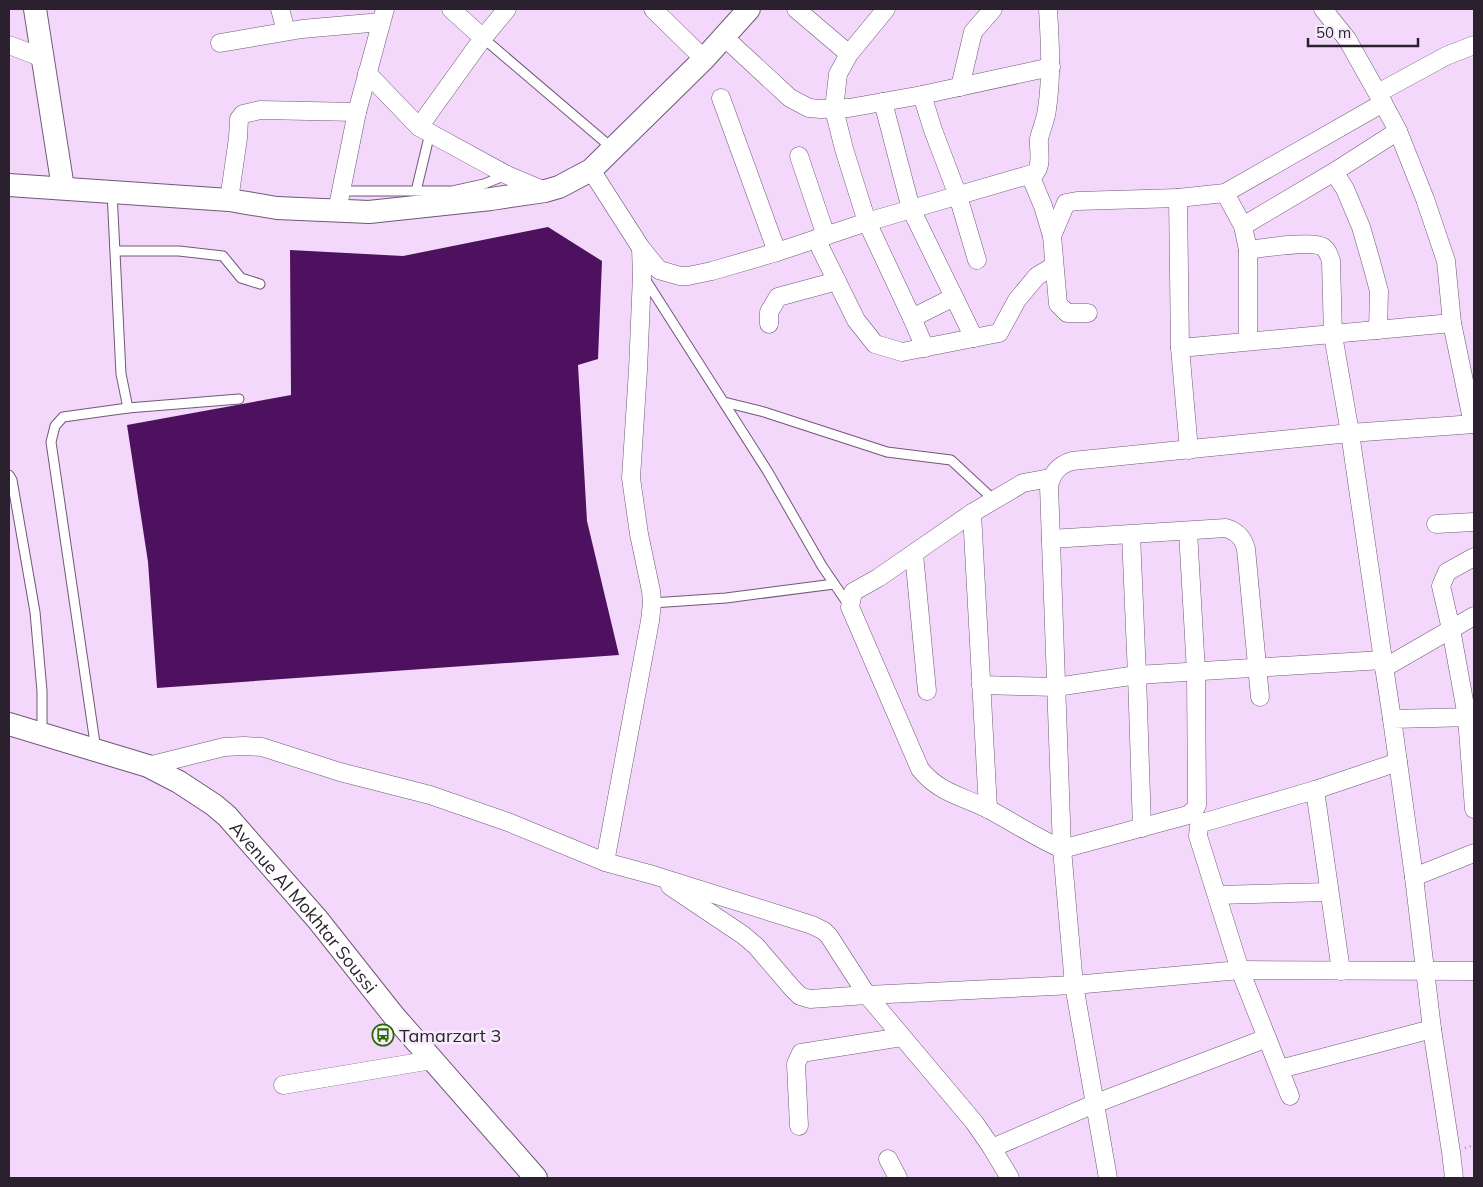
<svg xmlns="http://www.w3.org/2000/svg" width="1483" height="1187" font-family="Mulish,sans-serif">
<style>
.building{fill:#4e115f}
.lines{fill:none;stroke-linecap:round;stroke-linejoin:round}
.service-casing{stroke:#705877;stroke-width:11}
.minor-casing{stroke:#705877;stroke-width:19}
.tertiary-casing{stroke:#705877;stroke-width:24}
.path{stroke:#a490ab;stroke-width:2.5;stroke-dasharray:1 4;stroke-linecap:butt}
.service{stroke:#fff;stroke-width:9}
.minor{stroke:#fff;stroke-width:18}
.tertiary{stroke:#fff;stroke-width:22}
.labels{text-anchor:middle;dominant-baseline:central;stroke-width:5;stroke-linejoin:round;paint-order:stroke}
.street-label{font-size:18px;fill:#2b212e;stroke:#f7ecfb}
.poi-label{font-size:18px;fill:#2b212e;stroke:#f7ecfb;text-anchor:start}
</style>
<rect width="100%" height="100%" fill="#f3d8fc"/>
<path class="building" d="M548,227L602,261L598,359L578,365L587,521L619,655L157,688L148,562L127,425L291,395L290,250L403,256Z"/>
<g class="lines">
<g class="service-casing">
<g id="service">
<path d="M483,38L612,148"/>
<path d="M341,191H452L484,184L506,175"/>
<path d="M416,191L430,133"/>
<path d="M112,192L121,374L128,408L239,399"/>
<path d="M116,251H179L223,256L241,278L260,284"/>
<path d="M645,279L768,472L822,566L850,607"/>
<path d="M724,402L764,412L887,452L951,460L994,500"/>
<path d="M9,475L12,480L35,612L42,691V734"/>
<path d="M652,603L726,598L834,584"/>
<path d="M96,750L51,442L55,426L63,417L128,408"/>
</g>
</g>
<g class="minor-casing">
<g id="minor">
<path d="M280,9L286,31"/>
<path d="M451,9L483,38"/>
<path d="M653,9L704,59"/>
<path d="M796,9L849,54"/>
<path d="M886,9L849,54L838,74L834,109L844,149L867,222L912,318L954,297"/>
<path d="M1323,9L1347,39L1383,103L1398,131L1425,199L1446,261L1452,323L1473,424"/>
<path d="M724,37L790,98L809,108L821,109L849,108L922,95L1051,67"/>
<path d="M220,43L302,29L381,22"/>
<path d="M9,45L43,58"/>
<path d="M367,73L419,127L507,175L545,191"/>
<path d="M960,87L973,32L993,9"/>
<path d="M1378,93L1446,56L1474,45"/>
<path d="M922,95L933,130L958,196L977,260"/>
<path d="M721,98L777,252"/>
<path d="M883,102L911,209L974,338"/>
<path d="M419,127L483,38L507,9"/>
<path d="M799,156L826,236"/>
<path d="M591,170L641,248L642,275L638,370L631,478L639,534L651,591L652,603L650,621L605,862"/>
<path d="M1334,172L1345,189L1361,227L1370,258L1379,291L1378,330"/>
<path d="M1030,175L1043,206L1052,236L1058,304L1067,313H1088"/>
<path d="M1225,193L1243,226L1248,250V341"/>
<path d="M229,200L238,138L239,119L243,114L260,110L357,112"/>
<path d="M337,211L357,112L385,9"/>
<path d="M1243,226L1334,172L1398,131"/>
<path d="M1052,236L1066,203L1077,201L1178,198"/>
<path d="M816,239L856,320L875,344L902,352L999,333L1017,300L1037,276L1054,266"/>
<path d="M641,248L659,270L680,276H688L712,271L777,252L867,222L1035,173C1043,164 1038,150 1039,139C1041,129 1046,120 1047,109C1052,76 1050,42 1048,9"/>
<path d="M912,318L925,348"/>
<path d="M769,324V312L778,297L837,281"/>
<path d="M1180,348L1452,323"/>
<path d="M1189,450L1180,348L1178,198L1225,193L1383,103"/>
<path d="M1050,478L1023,483L972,513L878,578L853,592L850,607L920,769C940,794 963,796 990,810C1014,823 1037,838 1062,849L1188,815L1195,809L1197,805L1196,672L1188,531"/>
<path d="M972,513L988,809"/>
<path d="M1436,524L1474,522"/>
<path d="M1131,535L1137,675L1142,828"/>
<path d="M1051,539L1226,528C1238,532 1243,538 1246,549L1260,697"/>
<path d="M914,554L927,691"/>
<path d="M1474,557L1447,572L1441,586L1451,629L1467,717L1474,809"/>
<path d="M1383,660L1392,719"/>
<path d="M1384,668L1474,616"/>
<path d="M981,685L1056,687L1137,675L1383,660L1350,433L1333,335L1331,261C1329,255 1328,251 1323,247C1312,240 1263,248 1248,250"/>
<path d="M148,766L224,747L244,746L262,747L340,772L430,795L508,822L605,862L653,875L812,925L824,931L829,936L867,995L974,1122L992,1148L1010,1178"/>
<path d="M1315,790L1341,971"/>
<path d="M1414,877L1474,853"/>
<path d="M670,886L743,935L756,946L792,988L800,996L810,999L867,995L1074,985L1240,970L1474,971"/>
<path d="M1217,895L1329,892"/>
<path d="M1280,1069L1432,1029"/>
<path d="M283,1085L432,1060"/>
<path d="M1290,1096L1240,970L1198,836L1199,827L1202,823L1315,790L1398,762"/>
<path d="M799,1126L796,1064L801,1053L902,1037"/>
<path d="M992,1148L1094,1104L1267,1038"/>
<path d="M888,1159L898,1178"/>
<path d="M1108,1178L1074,985L1062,849L1049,486C1052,472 1059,465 1072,461L1350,433L1474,424"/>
<path d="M1454,1178L1451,1152L1432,1029L1414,877L1392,719L1474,717"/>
</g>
</g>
<g class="tertiary-casing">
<g id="tertiary">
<path d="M35,9L63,188"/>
<path d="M9,185L229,200L277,208L369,212L491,199L545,191L559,187L591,170L704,59L749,9"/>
<path id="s1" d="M9,724L148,766L179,782L214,805L227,816L318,920L394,1016L536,1178"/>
</g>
</g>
<path class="path" d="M1465,1148L1474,1145"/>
<use href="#service" class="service"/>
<use href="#minor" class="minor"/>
<use href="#tertiary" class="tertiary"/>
</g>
<defs>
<g id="bus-ring" transform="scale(1.125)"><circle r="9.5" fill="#f7ecfb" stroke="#296b00" stroke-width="1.5"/><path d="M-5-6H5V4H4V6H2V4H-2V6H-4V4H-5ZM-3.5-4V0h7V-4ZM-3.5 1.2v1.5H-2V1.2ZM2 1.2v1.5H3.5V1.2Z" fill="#296b00"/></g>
</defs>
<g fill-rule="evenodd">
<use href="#bus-ring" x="383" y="1035"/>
</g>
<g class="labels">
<g class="street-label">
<text stroke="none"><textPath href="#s1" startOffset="358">Avenue Al Mokhtar Soussi</textPath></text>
</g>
<g class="poi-label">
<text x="399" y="1035">Tamarzart 3</text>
</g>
</g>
<rect width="1483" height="1187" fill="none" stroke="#2b212e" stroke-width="20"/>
<path d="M1308 38v8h110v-8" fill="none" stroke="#2b212e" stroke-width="2.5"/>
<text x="1316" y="38" font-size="15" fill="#2b212e" stroke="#f7ecfb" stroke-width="4" paint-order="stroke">50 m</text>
</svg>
